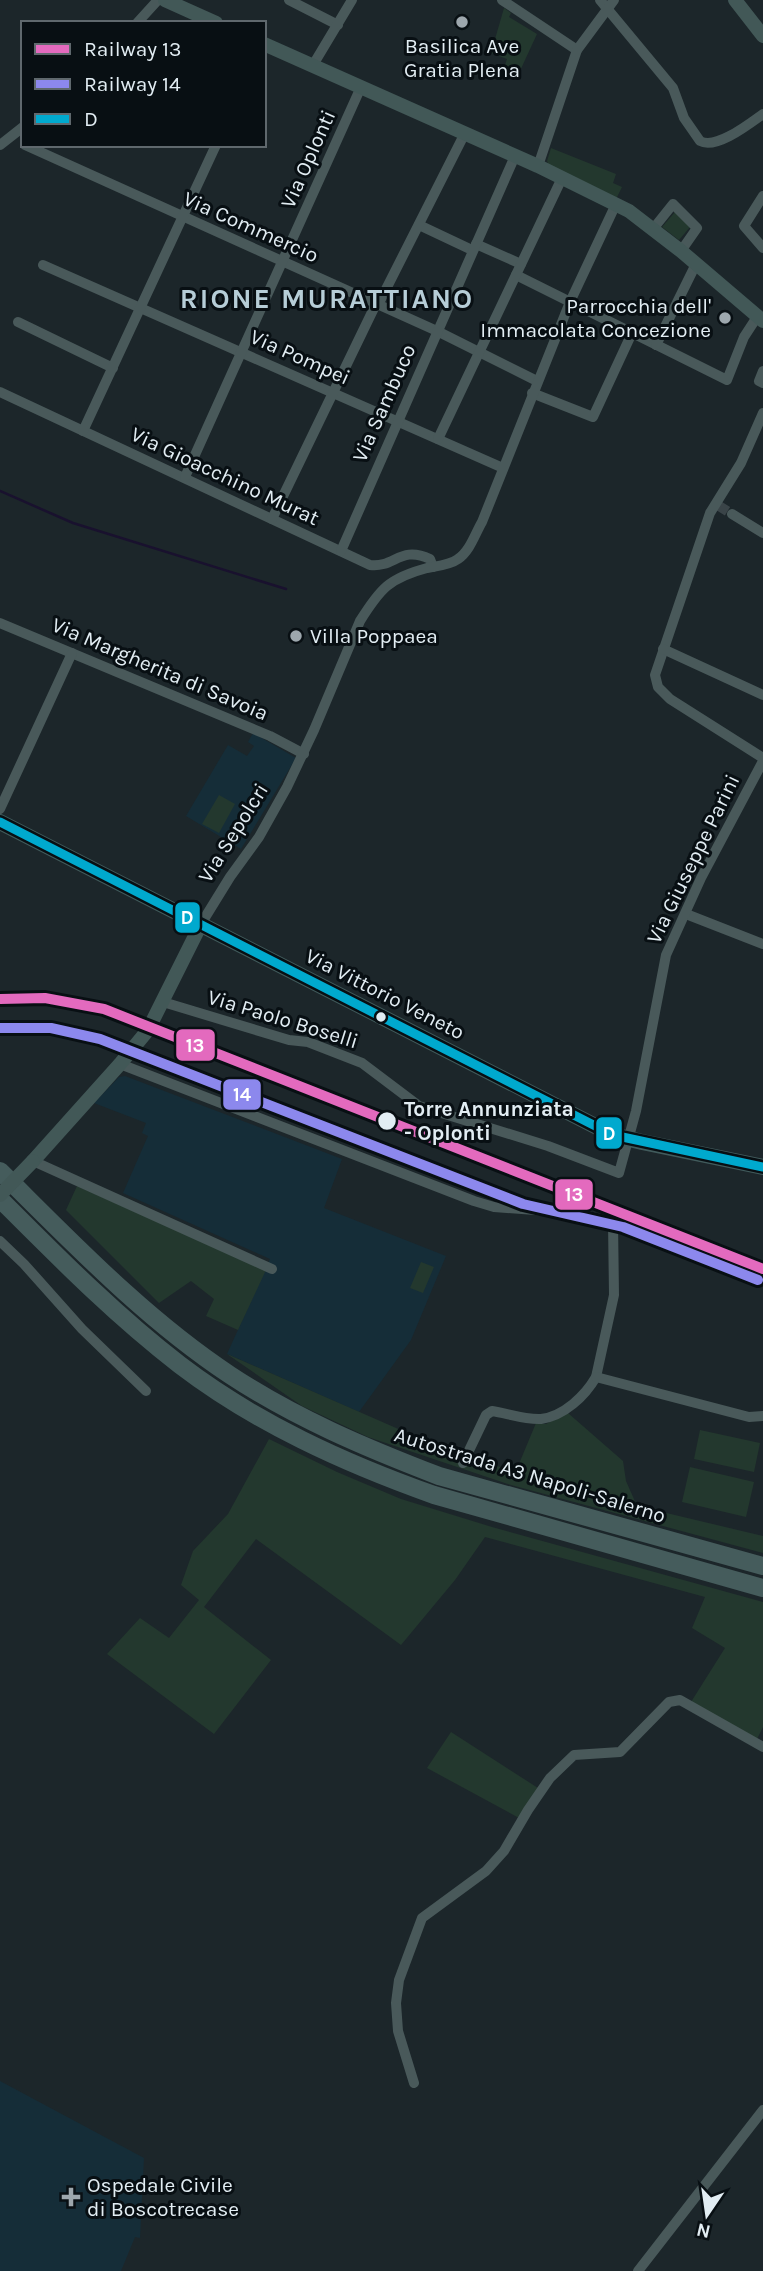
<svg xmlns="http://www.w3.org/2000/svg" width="763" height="2271" font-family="Karla,sans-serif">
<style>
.built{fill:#152d38}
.green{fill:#23382e}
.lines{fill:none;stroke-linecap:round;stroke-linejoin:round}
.stream{stroke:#19112e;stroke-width:2.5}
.street-tunnel{stroke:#3a4448;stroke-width:10;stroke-dasharray:10 5;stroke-linecap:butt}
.street{stroke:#49595a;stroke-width:10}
.secondary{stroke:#425857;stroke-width:14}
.primary{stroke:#415b5c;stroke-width:16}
.highway{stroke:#455c5c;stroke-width:18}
.secondary-bridge{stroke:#425857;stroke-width:14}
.bus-1-casing{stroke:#080f13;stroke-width:14}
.bus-1{stroke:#00a9ce;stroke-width:9}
.rail-1-casing{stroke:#080f13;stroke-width:16}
.rail-2-casing{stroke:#080f13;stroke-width:16}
.rail-1{stroke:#e36abe;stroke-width:10}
.rail-2{stroke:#8c88ed;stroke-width:10}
.poi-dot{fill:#9da7ad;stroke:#080f13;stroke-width:2.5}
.bus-dot{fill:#e2edf3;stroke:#080f13;stroke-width:2.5}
.labels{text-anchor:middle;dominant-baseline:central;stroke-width:6;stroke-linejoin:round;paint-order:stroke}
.poi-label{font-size:21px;fill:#e2edf3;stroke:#080f13;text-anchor:start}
.street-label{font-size:21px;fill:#e2edf3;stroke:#080f13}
.stop-label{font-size:21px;font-weight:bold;fill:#e2edf3;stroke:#080f13;text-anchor:start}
.district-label{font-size:28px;font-weight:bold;letter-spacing:2px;fill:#b6cdd7;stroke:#080f13}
.line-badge{stroke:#080f13;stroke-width:2.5}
.badge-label{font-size:19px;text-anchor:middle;font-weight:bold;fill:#fff}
</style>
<rect width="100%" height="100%" fill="#1c262a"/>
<g class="built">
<path d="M253,733L296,758L241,849L186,816L228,745L247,756L254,746L248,742Z"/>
<path d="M125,1076L342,1159L324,1208L446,1256L411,1340L359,1412L227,1354L270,1259L123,1193L148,1136L142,1133L146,1123L94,1103L119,1077Z"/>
<path d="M0,2081L144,2158L140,2238L135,2237L121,2271H0Z"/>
</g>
<g class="green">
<path d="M504,8L511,13L509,17L537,34L519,73L504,68L507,59L491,53Z"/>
<path d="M551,148L616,174L613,183L622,187L616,199L549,166L547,161Z"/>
<path d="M675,212L690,227L679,240L662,227Z"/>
<path d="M219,795L235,804L219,833L202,824Z"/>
<path d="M77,1186L266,1270L238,1330L206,1316L214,1299L191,1281L159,1303L66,1210Z"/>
<path d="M421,1262L434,1267L423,1293L410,1288Z"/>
<path d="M227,1354L460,1456L516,1471L536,1423L546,1424L568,1413L623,1461L626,1481L637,1506L763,1536V1553L511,1485L368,1437L302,1406Z"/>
<path d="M700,1430L760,1443L754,1472L694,1459Z"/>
<path d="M269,1439L337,1472L401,1499L492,1527L763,1602V1727L757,1739L691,1702L725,1648L692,1628L705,1597L485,1537L455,1580L401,1645L256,1539L204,1607L271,1660L214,1734L107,1654L140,1618L169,1638L199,1600L181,1585L193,1551L228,1514Z"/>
<path d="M690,1467L754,1482L746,1517L682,1502Z"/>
<path d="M451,1732L538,1788L519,1818L427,1768Z"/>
</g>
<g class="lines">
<path class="stream" d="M0,491L73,523L286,589"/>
<path class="street-tunnel" d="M719,506L732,514"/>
<g class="street">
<path d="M289,0L338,25"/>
<path d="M502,0L577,50"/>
<path d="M600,0L673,88L684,118L700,141C716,150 749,124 763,114"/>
<path d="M137,23L158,0"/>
<path d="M313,65L352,0"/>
<path d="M0,145L23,127"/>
<path d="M25,145L437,331L537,381"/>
<path d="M538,166L577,50L614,0"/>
<path d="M763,196L744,226L763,248"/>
<path d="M419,225L472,250"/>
<path d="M653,229L673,204L697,228L681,251"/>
<path d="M476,244L521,264"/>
<path d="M43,265L503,468"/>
<path d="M516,275L727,380L744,337L757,317"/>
<path d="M18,322L113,368"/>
<path d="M656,345L696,264"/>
<path d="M763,371L759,381L763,383"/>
<path d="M0,392L370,565C395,568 400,545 430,559L433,567"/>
<path d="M532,393L593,417L632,333"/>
<path d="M763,413L741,463L710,513L655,675L658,687L670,699L763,758"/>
<path d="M83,431L216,145"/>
<path d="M438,439L562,178"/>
<path d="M185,477L361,87"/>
<path d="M732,514L763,533"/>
<path d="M272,519L374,308L380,301L465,133"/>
<path d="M341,551L515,156"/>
<path d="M0,623L270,736L304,754"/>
<path d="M663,649L763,695"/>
<path d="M0,809L72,653"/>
<path d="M686,914L763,944"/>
<path d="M201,924L230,877L259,837L287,787L314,730L360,621C380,589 389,578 427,568C437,566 450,565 458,559C470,551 475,534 482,522L570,302L616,204"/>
<path d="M163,1002L289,1040L308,1042L362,1063L419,1106L548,1146L619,1173L636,1111L666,955L701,878L763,761"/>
<path d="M120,1064L474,1201L494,1207L576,1213L613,1222L614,1295L596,1377C585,1396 564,1416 541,1419C526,1420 506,1413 492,1411L486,1415L463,1463"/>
<path d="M33,1161L272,1269"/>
<path d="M0,1241L24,1264L82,1329L146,1391"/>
<path d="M749,1274L763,1281"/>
<path d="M596,1377L749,1417L763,1416"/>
<path d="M414,2083L398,2031L396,2003L399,1980L422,1918L486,1871L504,1851L528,1810L550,1778L574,1755L620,1752L669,1702L680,1700L763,1747"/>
<path d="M638,2271L763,2110"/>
</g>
<g class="secondary">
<path d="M165,0L216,23"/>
<path d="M735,0L763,36"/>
<path d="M264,44L538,166L629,211L681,251L763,321"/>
<path d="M33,1161L120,1064L148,1030L201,924"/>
</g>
<path class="primary" d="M0,822L613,1135L642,1142L763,1167"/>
<g class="highway">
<path d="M0,1171C73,1243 144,1318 230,1375C295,1418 366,1448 439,1476L763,1566"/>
<path d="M0,1199C58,1257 115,1315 180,1365C256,1423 344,1463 434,1495L763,1588"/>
</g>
<path class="secondary-bridge" d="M0,1195L33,1161"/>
<g class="bus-1-casing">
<path id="bus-1" d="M0,822L613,1135L763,1167"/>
</g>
<use href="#bus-1" class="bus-1"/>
<g class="rail-1-casing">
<path id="rail-1" d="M0,999L45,998L104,1009L763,1269"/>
</g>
<g class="rail-2-casing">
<path id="rail-2" d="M1,1028H51L100,1039L523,1204L623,1227L758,1280"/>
</g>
<use href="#rail-1" class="rail-1"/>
<use href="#rail-2" class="rail-2"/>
</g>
<g class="poi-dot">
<circle cx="462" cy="22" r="7"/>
<circle cx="725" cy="318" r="7"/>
<circle cx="296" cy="636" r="7"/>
<path d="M67.5 2186.5h7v7h7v7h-7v7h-7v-7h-7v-7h7z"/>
</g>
<g class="bus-dot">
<circle cx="381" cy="1017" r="6"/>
<circle cx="387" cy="1121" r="10"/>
</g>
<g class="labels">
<g class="poi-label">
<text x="462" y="46" text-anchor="middle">Basilica Ave<tspan x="462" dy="24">Gratia Plena</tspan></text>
<text x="711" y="306" text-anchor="end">Parrocchia dell'<tspan x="711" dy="24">Immacolata Concezione</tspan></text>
<text x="310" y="636">Villa Poppaea</text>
<text x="87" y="2185">Ospedale Civile<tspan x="87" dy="24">di Boscotrecase</tspan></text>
</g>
<g class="street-label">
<text transform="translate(308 159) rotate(-66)">Via Oplonti</text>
<text transform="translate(251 227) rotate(24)">Via Commercio</text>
<text transform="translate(300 357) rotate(24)">Via Pompei</text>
<text transform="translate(384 403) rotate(-66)">Via Sambuco</text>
<text transform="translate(225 476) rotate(25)">Via Gioacchino Murat</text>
<text transform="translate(160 669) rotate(23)">Via Margherita di Savoia</text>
<text transform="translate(233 833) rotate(-58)">Via Sepolcri</text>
<text transform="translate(693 859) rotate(-64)">Via Giuseppe Parini</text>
<text transform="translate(385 994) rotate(27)">Via Vittorio Veneto</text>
<text transform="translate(283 1019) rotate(17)">Via Paolo Boselli</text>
<text transform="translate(530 1475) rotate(17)">Autostrada A3 Napoli-Salerno</text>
</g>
<g class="stop-label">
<text x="404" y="1109">Torre Annunziata<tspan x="404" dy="24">- Oplonti</tspan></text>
</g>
<g class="district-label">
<text x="327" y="298">RIONE MURATTIANO</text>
</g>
</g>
<g class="line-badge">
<rect x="174" y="901" width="27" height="33" rx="7" fill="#00a9ce"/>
<rect x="175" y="1028" width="41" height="34" rx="7" fill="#e36abe"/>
<rect x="222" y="1078" width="40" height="33" rx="7" fill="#8c88ed"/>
<rect x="595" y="1116" width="28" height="34" rx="7" fill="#00a9ce"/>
<rect x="554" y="1178" width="40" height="33" rx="7" fill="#e36abe"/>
</g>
<g class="badge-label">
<text x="187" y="924">D</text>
<text x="195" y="1052">13</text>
<text x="242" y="1101">14</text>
<text x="609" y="1140">D</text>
<text x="574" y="1201">13</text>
</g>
<rect x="21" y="21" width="245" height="126" fill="#080f13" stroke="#5f686d" stroke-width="2"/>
<rect x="35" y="44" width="35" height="10" fill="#e36abe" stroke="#5f686d" stroke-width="2"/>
<text x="84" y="56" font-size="21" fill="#e2edf3">Railway 13</text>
<rect x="35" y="79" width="35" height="10" fill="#8c88ed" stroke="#5f686d" stroke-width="2"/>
<text x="84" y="91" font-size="21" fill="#e2edf3">Railway 14</text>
<rect x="35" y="114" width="35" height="10" fill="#00a9ce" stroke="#5f686d" stroke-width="2"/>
<text x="84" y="126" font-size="21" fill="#e2edf3">D</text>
<g transform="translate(707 2215) rotate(193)" stroke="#080f13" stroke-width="5" paint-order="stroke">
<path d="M0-5L12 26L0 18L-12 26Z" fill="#e2edf3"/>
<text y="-10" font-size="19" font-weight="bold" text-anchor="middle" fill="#e2edf3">N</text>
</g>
</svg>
